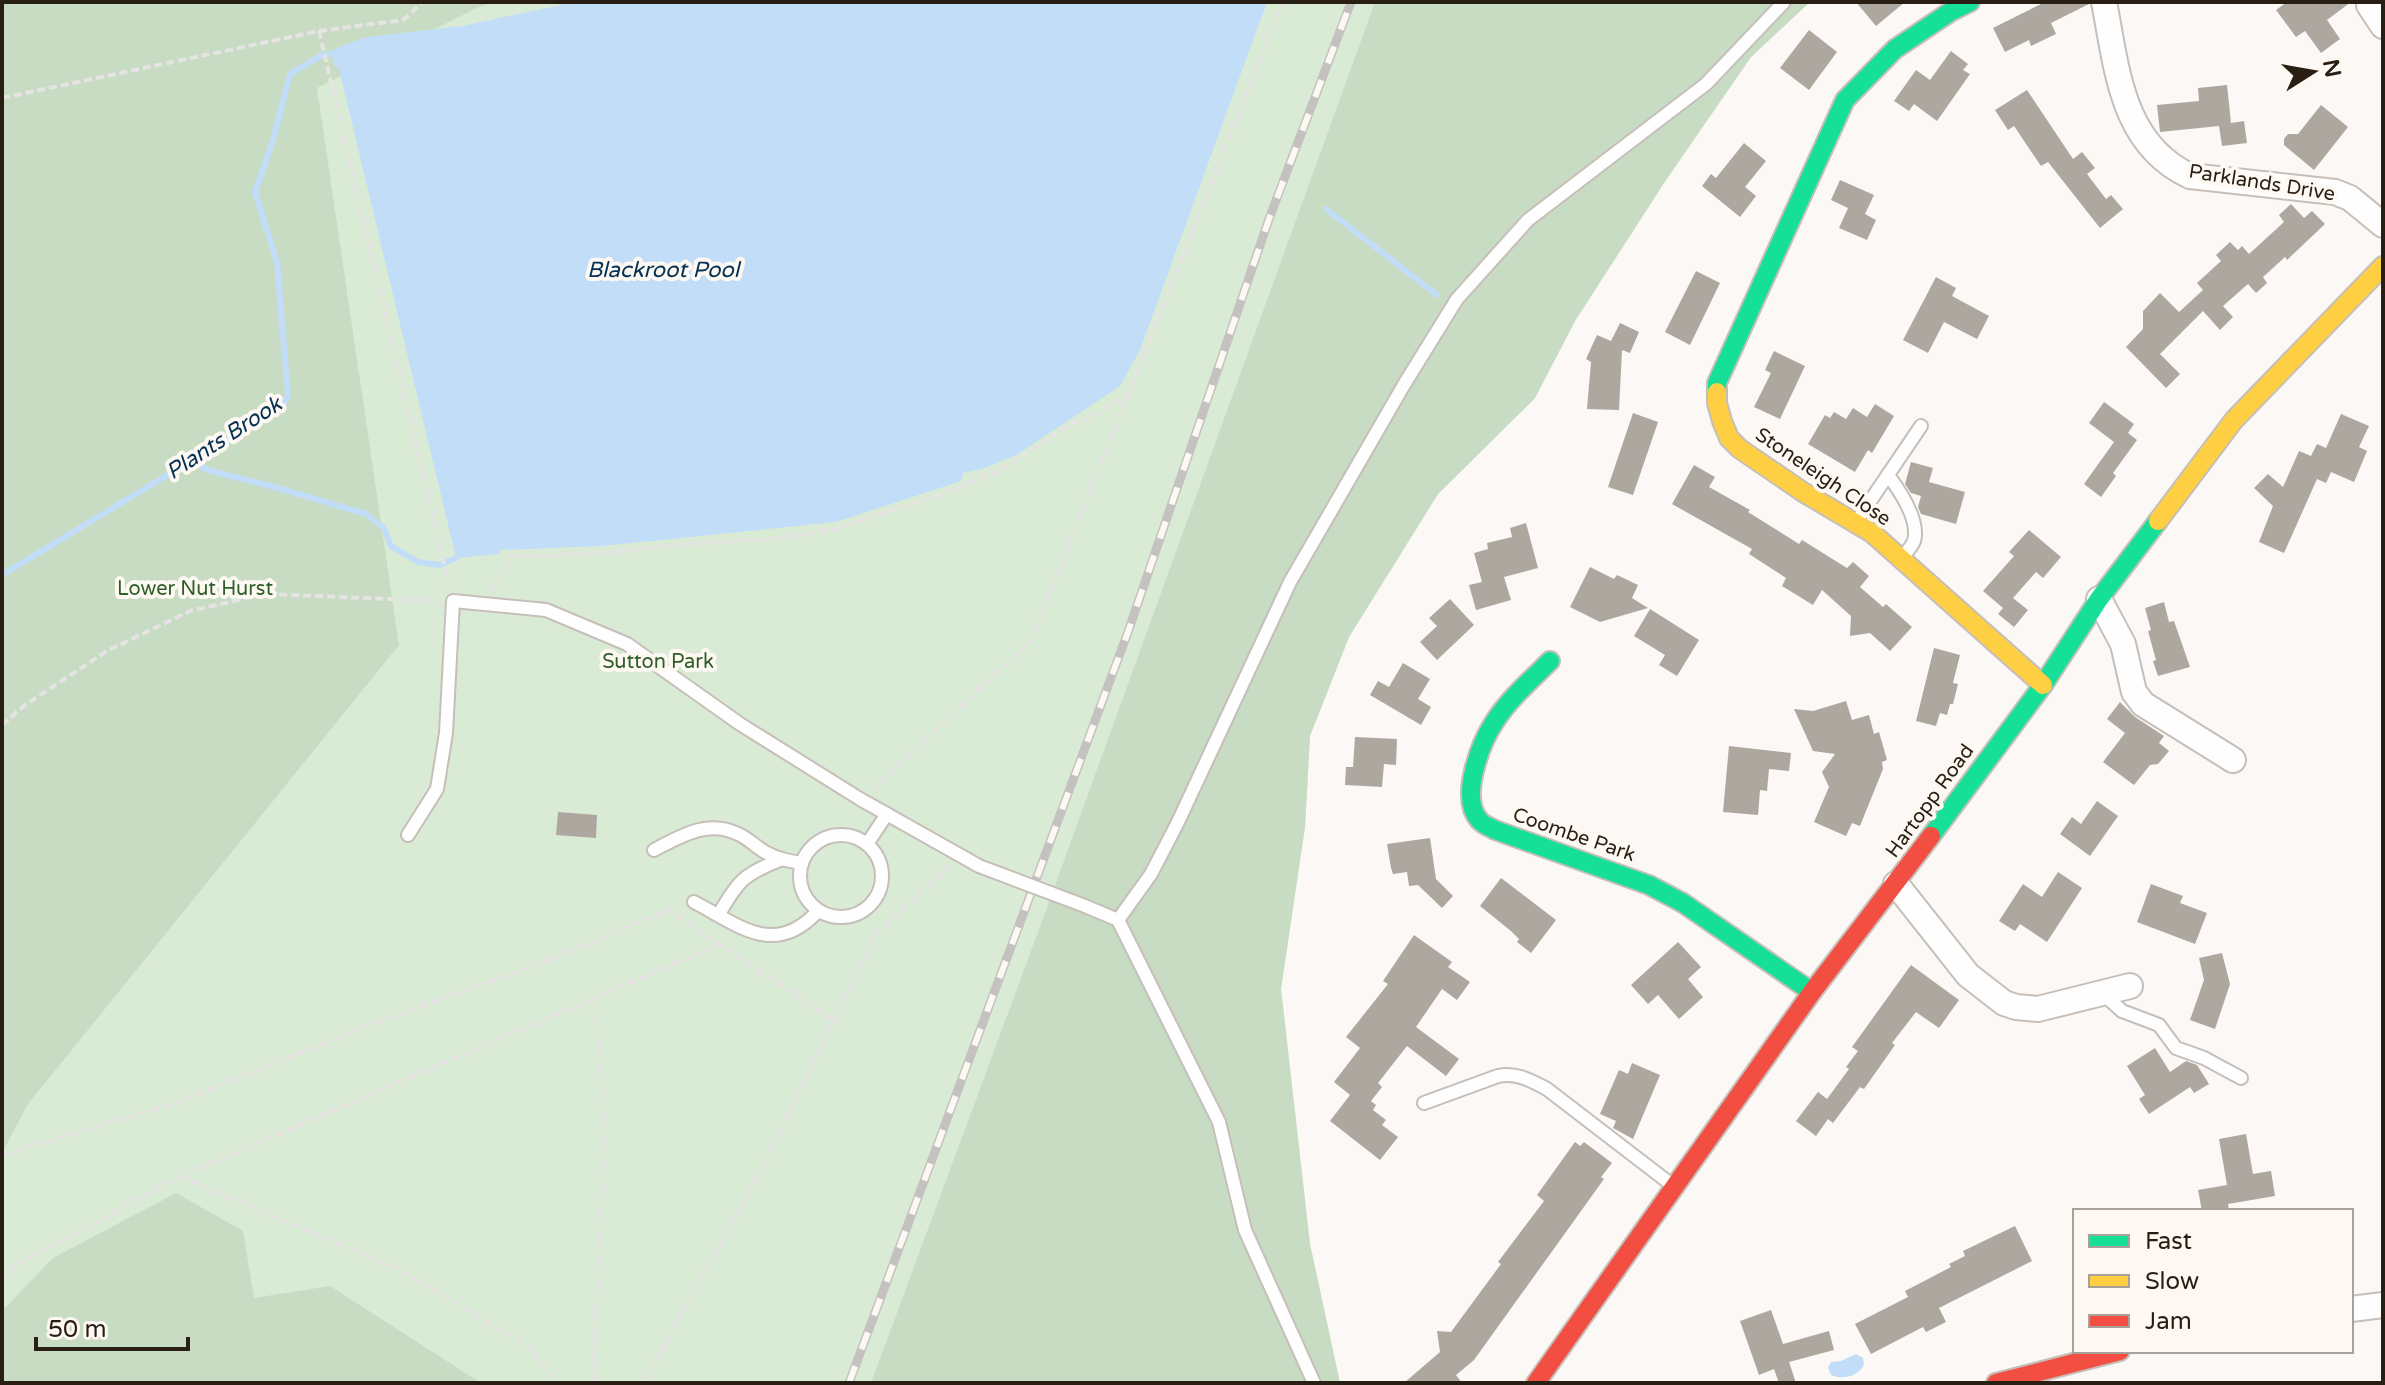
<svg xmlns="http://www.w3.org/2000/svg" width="2385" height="1385" font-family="'Varela Round',sans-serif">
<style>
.green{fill:#daebd5}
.forest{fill:#c8dbc3}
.water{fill:#c2ddf8}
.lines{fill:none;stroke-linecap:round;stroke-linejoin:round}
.stream{stroke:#c2ddf8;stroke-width:6}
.building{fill:#ada7a0}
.lane-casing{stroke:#c6bfb9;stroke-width:16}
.street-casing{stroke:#c6bfb9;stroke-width:28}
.fast-casing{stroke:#c6bfb9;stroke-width:22}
.slow-casing{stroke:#c6bfb9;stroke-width:22}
.jam-casing{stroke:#c6bfb9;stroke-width:22}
.path{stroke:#e6e4e3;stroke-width:4;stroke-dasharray:8 4;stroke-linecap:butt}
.lane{stroke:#fefefe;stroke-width:12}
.street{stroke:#fefefe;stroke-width:24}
.fast{stroke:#16e098;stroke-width:18}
.slow{stroke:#ffcf43;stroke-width:18}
.jam{stroke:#f24e42;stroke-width:18}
.rail-casing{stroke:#c4c2c0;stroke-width:9}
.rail{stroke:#fef8f2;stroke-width:6;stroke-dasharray:18;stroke-linecap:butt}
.lane-bridge-casing{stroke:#c6bfb9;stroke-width:16;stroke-linecap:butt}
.lane-bridge{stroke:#fefefe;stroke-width:12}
.labels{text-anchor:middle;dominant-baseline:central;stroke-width:8;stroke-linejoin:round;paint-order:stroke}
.street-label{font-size:20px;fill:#281e14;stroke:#fef8f2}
.park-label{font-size:20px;fill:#2d5e27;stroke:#fef8f2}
.water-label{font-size:22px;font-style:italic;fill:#023155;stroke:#fef8f2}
</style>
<rect width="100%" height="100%" fill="#fbf8f5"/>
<path class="green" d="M2,2H1810L1751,57L1666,180L1575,321L1535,398L1438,494L1349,637L1310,736L1305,827L1281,989L1310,1244L1340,1383H2Z"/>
<g class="forest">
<path d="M2,2H496L481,6L317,88L399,645L28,1104L2,1153Z"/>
<path d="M1375,2H1810L1751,57L1666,180L1575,321L1535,398L1438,494L1349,637L1310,736L1305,827L1281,989L1310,1244L1340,1383H871L1044,916Z"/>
<path d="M176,1193L243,1231L254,1298L330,1286L481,1383H2V1311L53,1258Z"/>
</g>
<g class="water">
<path d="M575,2H1267L1140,350L1120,386L1018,454L982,469L963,473L961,481L836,522L602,546L500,550L499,554L456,558L339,69L333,64L332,54L334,49L367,37L462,26Z"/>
<path d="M1856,1354L1863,1358L1864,1365C1857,1377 1843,1380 1831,1375L1828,1368L1831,1362L1841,1361Z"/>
</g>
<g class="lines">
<g class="stream">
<path d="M1326,209L1437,295"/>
<path d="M194,461L207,470L278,488L366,514L384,528L391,546L418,562L439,565L456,558"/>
<path d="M2,575L283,405L288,396L277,262L255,192L273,140L290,74L322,55L332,54"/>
</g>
</g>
<g class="building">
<path d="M1856,2H1905L1876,26Z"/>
<path d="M2045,2H2089V4L2051,23L2056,34L2031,46L2029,40L2005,52L1993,28Z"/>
<path d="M2287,2H2351L2327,20L2340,39L2321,53L2305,31L2296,37L2276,10Z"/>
<path d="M1809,30L1837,52L1809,90L1780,68Z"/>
<path d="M1951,51L1968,64L1963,70L1970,74L1937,121L1914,104L1909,111L1894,101L1916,70L1930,80Z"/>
<path d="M2227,85L2231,123L2244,121L2247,143L2222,146L2219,126L2160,132L2157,105L2199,101L2198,88Z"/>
<path d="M2027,90L2073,159L2082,152L2095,168L2087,174L2106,199L2111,195L2123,209L2100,228L2048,162L2041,166L2014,126L2008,130L1995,110Z"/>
<path d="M2321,105L2348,127L2314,170L2284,145V139L2288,134H2298Z"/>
<path d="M1744,143L1766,161L1745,187L1756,196L1740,217L1702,186L1711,174L1716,178Z"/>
<path d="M1840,180L1874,195L1865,214L1876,220L1867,240L1839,228L1848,208L1831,200Z"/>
<path d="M2291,204L2304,218L2312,211L2325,224L2287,260L2285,257L2263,277L2267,283L2256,293L2248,284L2223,306L2233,317L2220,330L2203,311L2160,354L2180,374L2166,388L2126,347L2143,329V311L2160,293L2179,312L2203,290L2197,283L2221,261L2216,255L2230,242L2238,250L2242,246L2249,254L2284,222L2279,215Z"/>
<path d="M1696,271L1720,283L1690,345L1665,332Z"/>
<path d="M1936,277L1956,288L1952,296L1989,316L1977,339L1944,322L1928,353L1903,340Z"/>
<path d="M1620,323L1639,332L1630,353L1622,350L1619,410L1587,409L1591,362L1586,359L1597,335L1611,341Z"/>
<path d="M1774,351L1805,366L1780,419L1754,407L1771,373L1765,370Z"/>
<path d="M2104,402L2134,424L2128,433L2137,440L2113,473L2116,476L2101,497L2084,484L2114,442L2089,423Z"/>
<path d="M1875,404L1894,416L1872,453L1868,450L1855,472L1808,444L1825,415L1830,418L1834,412L1846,419L1853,408L1867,417Z"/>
<path d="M1633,413L1658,422L1633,495L1608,487Z"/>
<path d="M2341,414L2369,426L2359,447L2367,451L2354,482L2331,472L2326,483L2317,479L2284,553L2259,542L2273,506L2254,488L2268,474L2283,487L2299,451L2311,456L2317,444L2326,448Z"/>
<path d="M1911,462L1933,468L1929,482L1965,492L1956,524L1921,514L1918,507L1921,496L1911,493L1905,484Z"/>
<path d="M1694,465L1715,477L1709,487L1750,510L1748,512L1799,544L1802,540L1847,568L1853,562L1869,576L1860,587L1883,607L1886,604L1912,627L1890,651L1870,633L1850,636L1851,616L1822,590L1813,605L1782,586L1786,578L1749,554L1752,549L1672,504Z"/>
<path d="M1526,523L1538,568L1504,577L1511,600L1476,610L1469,585L1482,582L1474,553L1488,549L1487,543L1512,537L1510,528Z"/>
<path d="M2029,530L2061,557L2043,578L2036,572L2013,598L2028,610L2014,627L1998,614L2003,608L1983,591L2014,556L2009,552Z"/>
<path d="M1590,567L1614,579L1617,575L1638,585L1632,598L1648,608L1600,622L1570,607Z"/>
<path d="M1450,599L1474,625L1437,660L1420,642L1437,626L1429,618Z"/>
<path d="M2164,602L2169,622L2174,621L2190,667L2158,676L2153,661L2156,660L2148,631L2151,630L2145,608Z"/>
<path d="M1650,609L1699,640L1677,676L1659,665L1665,655L1634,636Z"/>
<path d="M1934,648L1960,655L1953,683L1958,684L1953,704H1950L1947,715L1940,713L1936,726L1916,721Z"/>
<path d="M1403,663L1430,679L1418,699L1431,707L1421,725L1370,695L1378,681L1389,687Z"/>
<path d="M1846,701L1852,720L1869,715L1874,734L1879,732L1887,760L1882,762L1883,769L1860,826L1852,823L1846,836L1814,822L1829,787L1822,772L1835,754L1813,751L1794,709L1813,711Z"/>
<path d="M2120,702L2135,717L2164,736L2159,743L2169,751L2158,764L2150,765L2134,785L2103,762L2125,733L2107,719Z"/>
<path d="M1355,737L1397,739L1396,765L1384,764L1382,787L1345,785L1346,767H1353Z"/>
<path d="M1729,746L1791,753L1789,771L1769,769L1767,791L1760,790L1758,815L1723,812Z"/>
<path d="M2097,801L2118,816L2090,856L2060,834L2072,817L2081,824Z"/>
<path d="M558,812L597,815L596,838L556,835Z"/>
<path d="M1430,838L1436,879L1453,896L1442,908L1418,885L1409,886L1407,872L1393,874L1391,868L1387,844Z"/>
<path d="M2058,872L2082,888L2047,942L2020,924L2015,931L1999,921L2023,884L2042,897Z"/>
<path d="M1501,878L1556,920L1531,953L1517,942L1519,939L1511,931L1480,906Z"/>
<path d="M2151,884L2183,896L2180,903L2207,913L2195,944L2137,922Z"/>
<path d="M1414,935L1452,962L1448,967L1470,982L1457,1000L1442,989L1416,1027L1459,1059L1446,1076L1407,1046L1378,1083L1382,1087L1371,1101L1376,1105L1373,1110L1386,1120L1382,1125L1398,1137L1380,1160L1330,1121L1350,1095L1334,1082L1360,1048L1346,1037L1388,984L1383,981Z"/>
<path d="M1678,942L1701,967L1688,979L1703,997L1679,1019L1658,995L1648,1004L1631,985Z"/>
<path d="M2222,953L2230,984L2215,1029L2190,1020L2204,980L2199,958Z"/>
<path d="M1911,965L1959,1000L1939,1028L1916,1012L1892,1043L1895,1045L1864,1089L1860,1087L1833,1123L1828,1119L1816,1136L1796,1121L1818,1092L1827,1099L1849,1069L1846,1067L1858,1051L1852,1047Z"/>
<path d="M2155,1048L2170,1072L2186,1061L2197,1065L2209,1084L2194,1093L2190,1087L2149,1114L2139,1099L2145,1095L2127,1066Z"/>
<path d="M1632,1063L1660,1075L1633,1139L1613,1128L1616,1121L1600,1114L1619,1070L1628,1074Z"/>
<path d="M2246,1134L2253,1174L2271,1171L2275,1196L2228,1204L2229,1211H2202L2198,1190L2227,1185L2219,1139Z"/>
<path d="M1575,1142L1580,1146L1584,1142L1612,1163L1601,1177L1604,1179L1474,1360L1456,1375L1462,1383H1404L1440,1352L1437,1331L1451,1332L1501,1264L1498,1262L1544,1201L1537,1195Z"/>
<path d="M2015,1226L2032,1261L1939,1308L1946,1322L1926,1332L1923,1327L1871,1354L1855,1324L1908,1297L1905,1291L1951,1267L1949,1264L1965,1256L1963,1251Z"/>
<path d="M1771,1310L1783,1344L1829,1331L1834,1350L1789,1362L1796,1383H1779L1774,1369L1759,1375L1740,1321Z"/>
</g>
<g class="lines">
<g class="lane-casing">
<g id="lane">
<path d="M1888,475C1900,491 1920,520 1914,541C1912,546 1906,553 1903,557"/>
<path d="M1858,519L1921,426"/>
<circle cx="841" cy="876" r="41"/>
<path d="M408,835L437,789L446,733L453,601L546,610L627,644L740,724L860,799L979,866"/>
<path d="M867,844L887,814"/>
<path d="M654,850C681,836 708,819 738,834C748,838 756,847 765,852C777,859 789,861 802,863"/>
<path d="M694,902C740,926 775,958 818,911"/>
<path d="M1085,906L1118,920L1219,1122L1245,1230L1314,1383"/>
<path d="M719,914C738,881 744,874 780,860"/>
<path d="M1118,920L1151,874L1178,822L1290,582L1405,383L1457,299L1528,220L1706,84L1784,2"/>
<path d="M2102,993L2122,1011L2159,1025L2176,1048L2204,1058L2241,1078"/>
<path d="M1424,1103L1498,1076C1516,1072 1530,1080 1547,1089L1672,1185"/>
</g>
</g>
<g class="street-casing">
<g id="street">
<path d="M2104,2C2117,68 2121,144 2190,176L2335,192L2350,198L2383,225"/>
<path d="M2369,5L2383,26"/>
<path d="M2099,599L2123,644L2134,692L2143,704L2233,760"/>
<path d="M1896,884L1968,975L2004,1003L2016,1007L2038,1009L2130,986"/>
<path d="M2351,1309L2383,1305"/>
</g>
</g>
<g class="fast-casing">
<g id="fast">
<path d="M1717,392V383L1845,100L1895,49L1950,12L1970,2"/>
<path d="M1550,661C1531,680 1510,698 1495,721C1481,742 1459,797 1479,820C1483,825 1490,827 1495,830L1649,885L1683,903L1812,992"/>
<path d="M1931,836L2043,685L2099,599L2158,521"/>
</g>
</g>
<g class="slow-casing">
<g id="slow">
<path d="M1717,392V403L1722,421L1729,438L1740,449L1803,492L1872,533L2043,685"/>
<path d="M2158,521L2234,420L2383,266"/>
</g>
</g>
<g class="jam-casing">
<g id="jam">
<path d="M1536,1383L1812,992L1931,836"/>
<path d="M1996,1383L2120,1351"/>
</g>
</g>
<g class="path">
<path d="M319,31L449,586"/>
<path d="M2,98L319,31L403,20L423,2"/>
<path d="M492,589L510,557L603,553L700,543L774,539L834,529L933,497L999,471L1074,422L1086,421L1127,394"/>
<path d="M2,725L25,705L107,651L190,611L265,594L440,601"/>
<path d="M871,790L1031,641L1283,2"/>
<path d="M2,1155L173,1104L377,1022L560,956L668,910L833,1020"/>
<path d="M181,1177L403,1271L531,1349L557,1383"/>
<path d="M2,1282L19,1264L181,1176L718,945"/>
<path d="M594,1383C591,1324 601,1265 602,1206C604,1137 604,1066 594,998"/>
<path d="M643,1383L765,1164L876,934L949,867"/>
</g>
<use href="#lane" class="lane"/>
<use href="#street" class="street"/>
<use href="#fast" class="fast"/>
<use href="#slow" class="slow"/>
<use href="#jam" class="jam"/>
<g class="rail-casing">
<path id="rail" d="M849,1383L1128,632L1269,219L1351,2"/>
</g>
<use href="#rail" class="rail"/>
<g class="lane-bridge-casing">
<path id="lane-bridge" d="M979,866L1085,906"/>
</g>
<use href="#lane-bridge" class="lane-bridge"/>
</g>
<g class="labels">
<g class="street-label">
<text transform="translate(2262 183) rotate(9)">Parklands Drive</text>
<text transform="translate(1823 477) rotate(34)">Stoneleigh Close</text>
<text transform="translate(1930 801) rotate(-54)">Hartopp Road</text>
<text transform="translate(1574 835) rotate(19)">Coombe Park</text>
</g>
<g class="park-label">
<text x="195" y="589">Lower Nut Hurst</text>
<text x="658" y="662">Sutton Park</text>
</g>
<g class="water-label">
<text x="663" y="270">Blackroot Pool</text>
<text transform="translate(224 438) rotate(-33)">Plants Brook</text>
</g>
</g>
<rect width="2385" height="1385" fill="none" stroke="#281e14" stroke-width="8"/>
<rect x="2073" y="1209" width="280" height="144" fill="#fef8f2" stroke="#a8a199" stroke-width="2"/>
<rect x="2089" y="1235" width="40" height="12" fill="#16e098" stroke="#a8a199" stroke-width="2"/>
<text x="2145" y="1249" font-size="24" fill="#281e14">Fast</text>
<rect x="2089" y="1275" width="40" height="12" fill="#ffcf43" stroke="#a8a199" stroke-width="2"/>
<text x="2145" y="1289" font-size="24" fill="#281e14">Slow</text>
<rect x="2089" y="1315" width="40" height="12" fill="#f24e42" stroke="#a8a199" stroke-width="2"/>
<text x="2145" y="1329" font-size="24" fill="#281e14">Jam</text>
<g transform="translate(2313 72) rotate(79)" stroke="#fef8f2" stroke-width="6" paint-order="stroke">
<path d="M0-6L14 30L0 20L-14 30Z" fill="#281e14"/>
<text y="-12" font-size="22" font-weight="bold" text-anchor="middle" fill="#281e14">N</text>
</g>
<path d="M36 1337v12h152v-12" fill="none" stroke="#281e14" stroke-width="4"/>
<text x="48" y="1337" font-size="24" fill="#281e14" stroke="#fef8f2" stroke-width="6" paint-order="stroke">50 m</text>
</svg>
